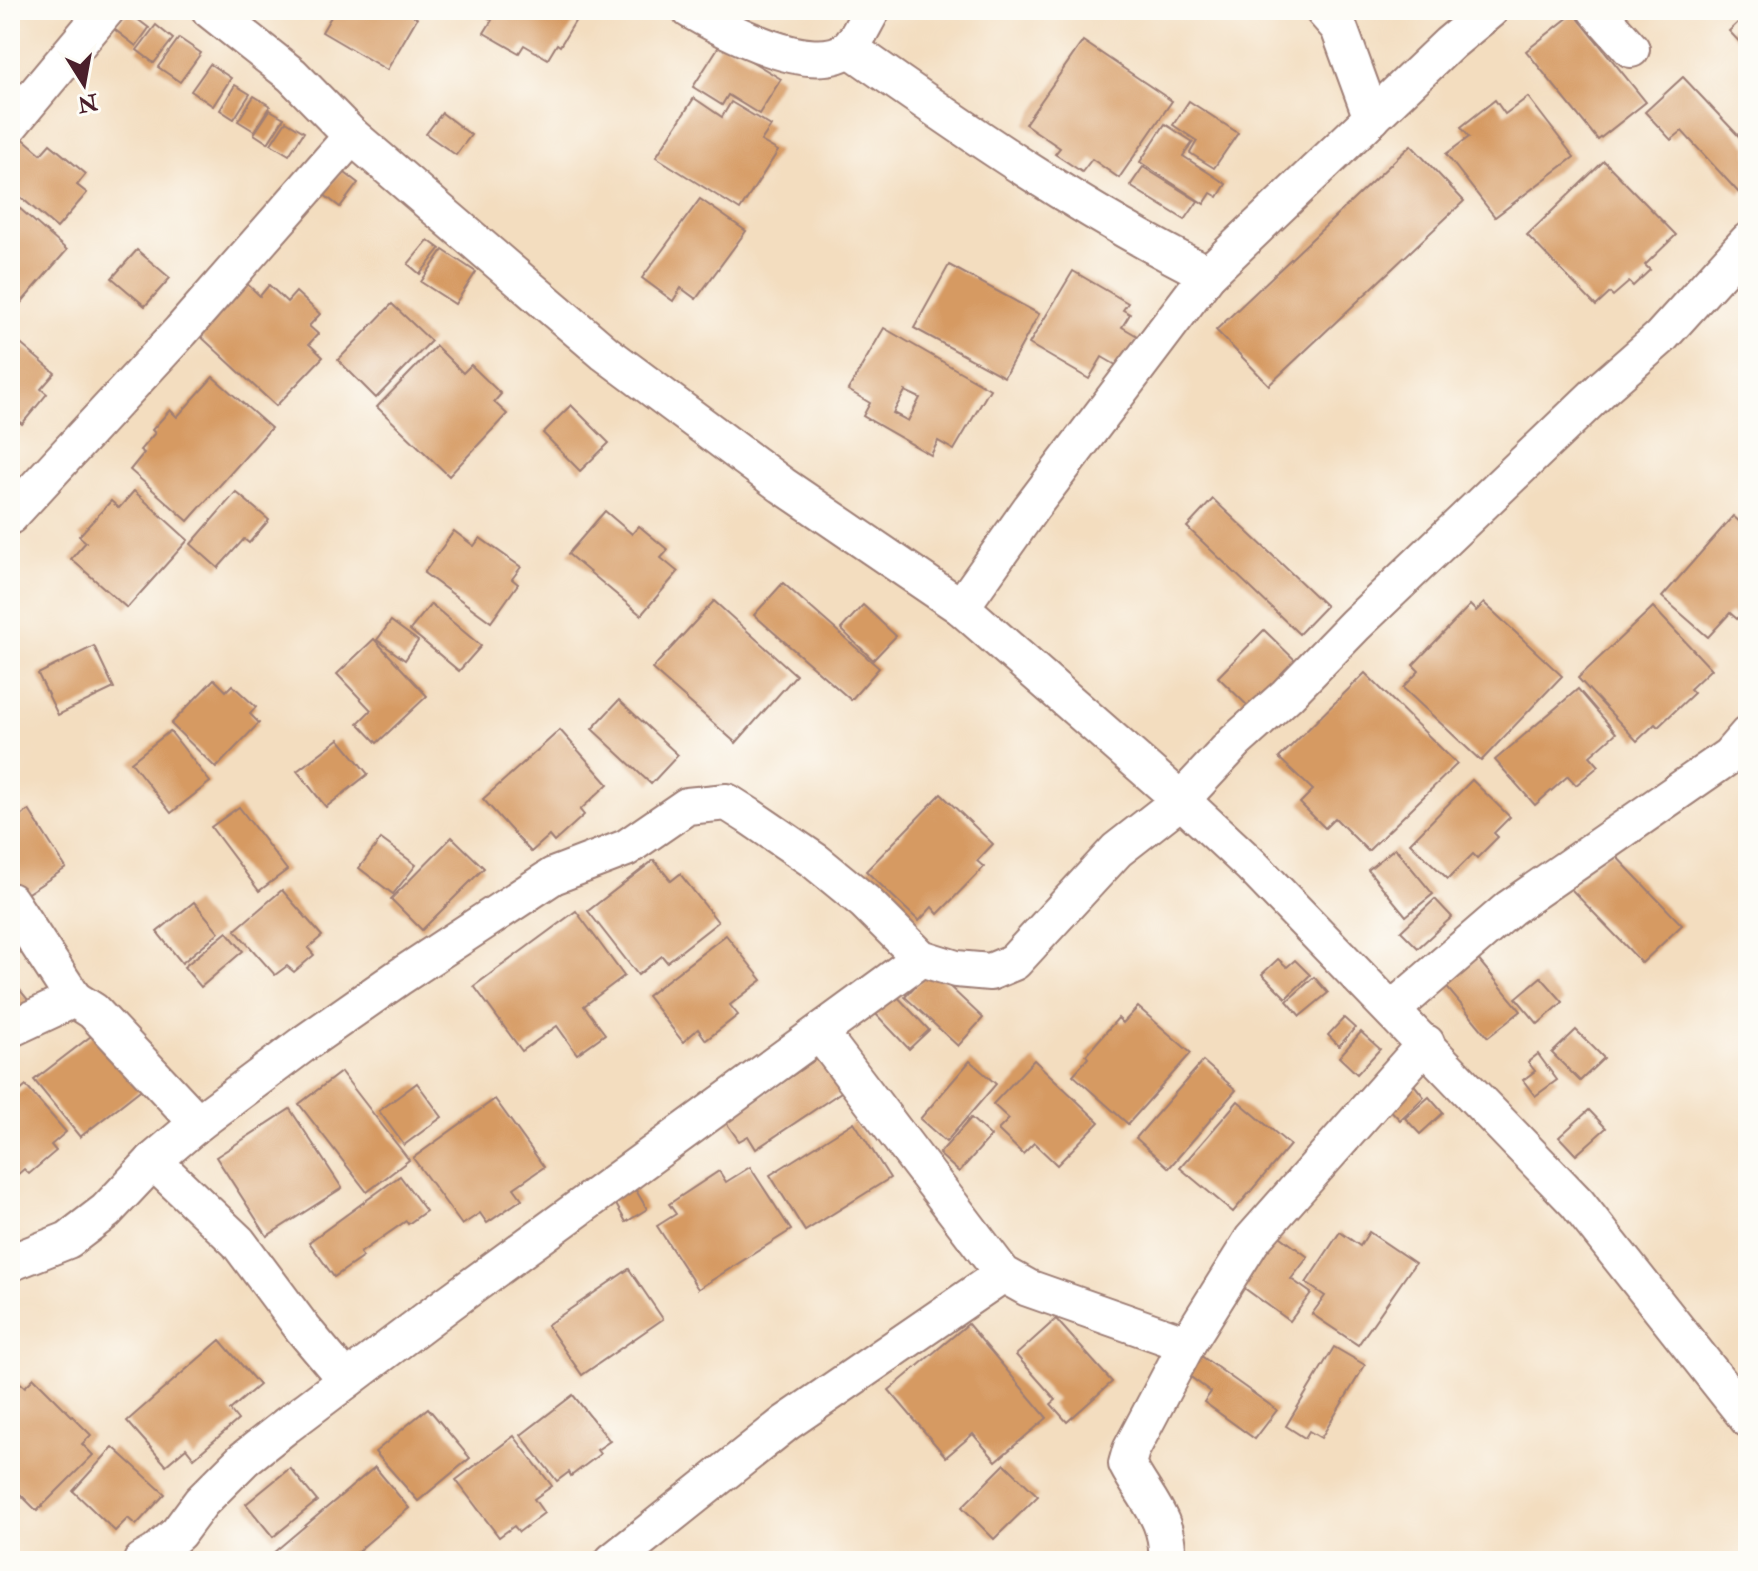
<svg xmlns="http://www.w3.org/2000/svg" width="1758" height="1571" font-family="'IM FELL Double Pica',serif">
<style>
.building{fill:#d69a62;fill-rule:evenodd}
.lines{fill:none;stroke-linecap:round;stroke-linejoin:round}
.street-casing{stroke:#9e7e75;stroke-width:40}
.street{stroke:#fff;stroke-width:36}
</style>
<rect width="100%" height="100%" fill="#fdfcf7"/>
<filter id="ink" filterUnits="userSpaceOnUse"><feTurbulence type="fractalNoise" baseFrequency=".0125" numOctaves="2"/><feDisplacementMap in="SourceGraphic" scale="16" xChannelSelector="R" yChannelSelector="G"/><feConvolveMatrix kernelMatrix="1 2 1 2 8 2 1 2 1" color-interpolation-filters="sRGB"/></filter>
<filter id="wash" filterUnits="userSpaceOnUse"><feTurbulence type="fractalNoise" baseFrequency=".006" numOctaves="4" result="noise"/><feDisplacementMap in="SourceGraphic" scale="32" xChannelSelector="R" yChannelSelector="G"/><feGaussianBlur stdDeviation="1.8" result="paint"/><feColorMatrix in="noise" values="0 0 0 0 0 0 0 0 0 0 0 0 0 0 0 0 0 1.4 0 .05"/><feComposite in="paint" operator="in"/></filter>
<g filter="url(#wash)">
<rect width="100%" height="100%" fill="#f3ddbf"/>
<g id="blocks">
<g class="building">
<path d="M335,10H403L417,18L387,70L322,32Z"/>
<path d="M475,10H582L560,46L557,44L548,59L524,45L519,53L484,33L492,20Z"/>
<path d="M128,12L149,28L136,46L114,29Z"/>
<path d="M1574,13L1646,102L1598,140L1526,51Z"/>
<path d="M1748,13V51L1729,31Z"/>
<path d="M156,25L173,39L154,63L137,50Z"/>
<path d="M179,38L201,53L180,82L158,67Z"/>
<path d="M1083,41L1172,101L1119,178L1092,159L1082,172L1055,154L1060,148L1025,124Z"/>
<path d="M721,43L781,79L759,114L728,95L722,105L693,87Z"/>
<path d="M210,64L231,78L213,106L191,91Z"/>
<path d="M1683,77L1748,146V187L1740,194L1682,131L1671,140L1645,112Z"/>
<path d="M235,85L250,94L234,119L220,110Z"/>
<path d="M254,96L270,106L254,131L238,121Z"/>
<path d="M1528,97L1574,157L1495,217L1446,154L1469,137L1461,127L1495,100L1505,114Z"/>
<path d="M694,98L722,117L731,102L771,126L761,141L778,151L740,210L656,157Z"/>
<path d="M1189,101L1238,133L1214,168L1190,153L1197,141L1173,125Z"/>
<path d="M270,110L284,118L268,143L254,134Z"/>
<path d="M442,113L471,135L456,155L426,134Z"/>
<path d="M286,121L304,132L289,155L271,144Z"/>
<path d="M1165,124L1193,142L1183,156L1226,184L1218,197L1211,193L1204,204L1140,162Z"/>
<path d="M20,136L41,154L50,144L86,174L77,185L87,193L57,228L10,188V148Z"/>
<path d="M1411,145L1464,201L1269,385L1216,330Z"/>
<path d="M1604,161L1676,235L1645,265L1650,270L1633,286L1629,282L1613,296L1610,293L1596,306L1527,235Z"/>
<path d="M1143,167L1198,201L1185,220L1130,186Z"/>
<path d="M341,170L358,183L340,207L323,194Z"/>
<path d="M700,199L746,231L696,299L681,288L673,301L642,278Z"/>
<path d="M10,200L67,250L14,311L10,307Z"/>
<path d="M428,240L440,249L420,274L408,264Z"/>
<path d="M137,250L170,278L145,306L112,278Z"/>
<path d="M443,250L476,272L455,304L421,282Z"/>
<path d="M949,265L1039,314L1004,377L914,328Z"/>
<path d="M1073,271L1128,303L1123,310L1130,314L1122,327L1139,337L1121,368L1102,357L1089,379L1029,344Z"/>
<path d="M245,282L260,296L269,285L287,302L296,292L320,314L309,326L318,334L309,344L323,357L276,406L197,333Z"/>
<path d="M392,304L431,341L376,398L338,360Z"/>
<path d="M884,328L990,389L954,450L938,441L931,455L863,416L870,403L848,390ZM905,391L920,398L908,421L893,413Z"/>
<path d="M10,335L55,373L41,389L47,394L22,424L16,419L10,426Z"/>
<path d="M436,346L463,373L471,365L501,394L494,402L507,414L449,476L377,407Z"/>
<path d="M213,377L271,428L188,521L130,470L144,453L140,450L155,433L152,430L170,410L177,417Z"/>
<path d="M571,405L609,443L580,471L543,433Z"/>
<path d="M134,491L188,540L127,608L71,559L86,542L79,536L111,501L119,508Z"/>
<path d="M236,492L269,520L249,543L244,539L218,568L191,544Z"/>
<path d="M1213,499L1326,606L1299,634L1187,527Z"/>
<path d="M605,511L632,534L639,526L668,550L661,558L678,572L641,615L568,554Z"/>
<path d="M1733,516L1748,529V607L1737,619L1730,613L1708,637L1662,597Z"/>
<path d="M454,531L474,546L480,538L521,567L512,579L518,584L491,622L424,573Z"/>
<path d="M783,583L879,668L851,700L754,615Z"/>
<path d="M714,601L796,675L736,743L652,669Z"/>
<path d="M1484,603L1562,676L1481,761L1403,688L1419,671L1413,665L1470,605L1476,611Z"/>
<path d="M431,604L481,646L459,671L410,630Z"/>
<path d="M863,605L896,636L873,660L841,629Z"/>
<path d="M1653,607L1711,669L1690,689L1694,693L1658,727L1655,724L1637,741L1578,678Z"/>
<path d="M391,621L418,641L405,660L377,640Z"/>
<path d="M1264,630L1297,662L1251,709L1218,677Z"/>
<path d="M374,639L427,696L377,743L358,723L371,710L337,674Z"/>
<path d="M94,646L114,688L58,715L38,674Z"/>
<path d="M1365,673L1457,764L1368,851L1335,818L1325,828L1300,803L1313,790L1279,758Z"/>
<path d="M214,679L226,691L232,685L256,707L250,714L259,723L216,768L171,724Z"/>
<path d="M1578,689L1616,733L1590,756L1599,766L1576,785L1568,776L1535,805L1495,760Z"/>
<path d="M619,700L678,755L651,784L592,729Z"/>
<path d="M560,730L608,784L580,810L584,815L554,842L549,836L531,852L483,799Z"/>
<path d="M170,731L210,782L171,813L131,762Z"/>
<path d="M339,739L368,774L326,807L297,771Z"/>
<path d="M1472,780L1510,817L1494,833L1498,837L1477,858L1473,854L1448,879L1410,843Z"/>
<path d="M941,794L993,844L977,861L984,867L938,914L932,907L919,921L866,871Z"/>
<path d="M239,807L287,870L259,891L211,827Z"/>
<path d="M29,810L66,868L20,898L10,882V823Z"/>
<path d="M452,837L484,868L422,930L391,899Z"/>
<path d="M381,839L416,865L393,894L359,868Z"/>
<path d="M1395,848L1433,894L1406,916L1368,870Z"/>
<path d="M1611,851L1682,925L1642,963L1571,889Z"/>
<path d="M654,860L671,881L680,874L718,922L667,962L662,956L638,975L588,911Z"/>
<path d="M282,890L322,936L308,948L314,955L294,972L287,966L275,975L235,930Z"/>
<path d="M1435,899L1452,917L1418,948L1401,931Z"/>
<path d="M194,902L219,932L182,963L157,932Z"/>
<path d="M576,911L624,976L584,1006L605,1034L577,1054L557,1026L522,1051L474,986Z"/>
<path d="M227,932L243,951L201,987L184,967Z"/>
<path d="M726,935L762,980L730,1005L738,1015L706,1040L698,1029L683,1042L647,996Z"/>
<path d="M1472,952L1521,1011L1488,1037L1439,978Z"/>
<path d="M1278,959L1287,967L1295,960L1310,975L1286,998L1262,974Z"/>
<path d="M931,969L983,1018L958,1046L905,997Z"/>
<path d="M1314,977L1328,993L1300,1016L1287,1001Z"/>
<path d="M1541,977L1563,1002L1538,1024L1516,998Z"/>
<path d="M10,978L29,1001L10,1016Z"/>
<path d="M894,993L929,1030L909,1049L874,1012Z"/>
<path d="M1138,1007L1191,1053L1128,1124L1073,1075L1088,1058L1086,1055L1118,1018L1123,1023Z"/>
<path d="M1344,1018L1355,1028L1339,1046L1328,1035Z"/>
<path d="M99,1030L144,1087L80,1137L34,1080Z"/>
<path d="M1576,1030L1604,1058L1580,1081L1552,1053Z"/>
<path d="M1361,1032L1380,1049L1357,1074L1339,1057Z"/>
<path d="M824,1054L847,1088L756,1149L748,1136L739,1141L725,1121Z"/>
<path d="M1538,1054L1557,1080L1535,1096L1523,1080L1535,1071L1528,1062Z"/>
<path d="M1034,1060L1099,1122L1057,1165L1034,1143L1023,1154L998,1130L1009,1119L993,1104Z"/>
<path d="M970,1061L996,1084L946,1142L920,1119Z"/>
<path d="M1203,1061L1236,1090L1169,1168L1136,1138Z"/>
<path d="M341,1072L409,1160L367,1192L299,1104Z"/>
<path d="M1411,1081L1424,1097L1400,1120L1385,1104Z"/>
<path d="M417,1083L442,1117L404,1145L379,1111Z"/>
<path d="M26,1086L66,1132L51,1145L56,1151L29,1174L24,1169L10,1181V1100Z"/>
<path d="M1429,1097L1443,1113L1420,1134L1405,1118Z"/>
<path d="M495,1099L544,1167L514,1188L522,1199L487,1223L480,1213L462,1225L413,1158Z"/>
<path d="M1238,1101L1290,1145L1233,1212L1180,1168Z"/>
<path d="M290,1109L342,1188L267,1236L216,1157Z"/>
<path d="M1589,1110L1606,1128L1576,1155L1559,1137Z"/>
<path d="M971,1118L991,1136L959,1172L939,1154Z"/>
<path d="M854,1122L890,1178L805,1231L770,1175Z"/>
<path d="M750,1167L791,1230L698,1289L657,1226L676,1214L669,1204L719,1171L726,1182Z"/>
<path d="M400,1176L426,1211L408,1224L406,1221L360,1253L363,1257L334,1277L309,1242Z"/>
<path d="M634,1187L647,1209L626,1222L613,1199Z"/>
<path d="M1340,1232L1360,1246L1369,1232L1415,1263L1358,1345L1312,1314L1325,1296L1306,1283Z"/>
<path d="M1277,1234L1308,1257L1291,1279L1311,1293L1290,1321L1240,1285Z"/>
<path d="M629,1269L663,1319L582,1375L547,1325Z"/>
<path d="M1056,1319L1112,1382L1067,1422L1051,1404L1056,1400L1016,1355Z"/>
<path d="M968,1324L1047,1418L996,1461L973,1434L946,1457L889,1390Z"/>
<path d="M220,1340L259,1385L230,1410L238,1420L194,1458L186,1448L166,1465L127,1421Z"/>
<path d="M1334,1347L1365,1365L1321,1438L1309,1431L1305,1438L1286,1426Z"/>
<path d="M1197,1353L1277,1410L1255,1439L1204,1402L1211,1392L1184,1372Z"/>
<path d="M34,1378L91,1435L82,1444L93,1455L37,1511L10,1484V1387L17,1380L25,1387Z"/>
<path d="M573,1395L610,1441L597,1450L600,1454L571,1476L569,1472L557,1481L521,1435Z"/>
<path d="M428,1408L470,1458L418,1501L375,1452Z"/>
<path d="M514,1436L552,1486L534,1499L544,1513L519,1532L514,1526L499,1537L456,1480Z"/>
<path d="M113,1447L165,1494L136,1525L128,1518L115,1531L73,1491Z"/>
<path d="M1005,1464L1038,1496L994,1539L962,1507Z"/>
<path d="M375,1467L409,1508L346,1561H280L273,1553Z"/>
<path d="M290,1468L317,1501L273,1537L246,1504Z"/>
</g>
</g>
</g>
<g filter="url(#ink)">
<use href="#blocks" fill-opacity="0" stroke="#9e7e75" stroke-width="2"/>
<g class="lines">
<g class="street-casing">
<g id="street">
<path d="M210,10L292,75L352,136L605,353L782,485L961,607L1181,800L1251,865L1577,1203L1748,1419"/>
<path d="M690,10C723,29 813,78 849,48C858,39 865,21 872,10"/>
<path d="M1323,10L1339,28L1372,118"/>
<path d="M1596,10L1631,49"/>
<path d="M849,48C965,130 1080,210 1208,274"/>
<path d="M10,125L106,10"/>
<path d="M10,516L181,331L352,136"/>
<path d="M961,607L1031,508L1208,274L1449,44L1490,10"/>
<path d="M10,901L74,999"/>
<path d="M1393,1009L1510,908L1729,756L1748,734"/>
<path d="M10,1029L74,999L93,1011L198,1123"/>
<path d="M820,1033L1003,1274L1028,1288L1187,1344"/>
<path d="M153,1161L238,1242L303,1329L346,1380"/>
<path d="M10,1263L68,1240L106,1211L153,1161L198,1123L302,1045L398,978L553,876L626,848L687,806L727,802L749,816L815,861L865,902L921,958L956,969L990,972L1014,962L1117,850L1181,800L1235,742L1287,695L1355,625L1604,387L1660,338L1748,241"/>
<path d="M142,1561L156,1553L178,1533L201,1502L244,1459L287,1425L449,1303L921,958"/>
<path d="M613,1561L786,1423L1003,1274"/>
<path d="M1167,1561C1170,1519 1145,1499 1127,1464L1131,1450L1187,1344L1252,1240L1426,1043"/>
</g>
</g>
<use href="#street" class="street"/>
</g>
</g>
<rect width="1758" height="1571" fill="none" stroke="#fdfcf7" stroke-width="40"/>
<g transform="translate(84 84) rotate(169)" stroke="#fdfcf7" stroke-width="6" paint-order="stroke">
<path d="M0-6L14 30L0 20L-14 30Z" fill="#4a1f2b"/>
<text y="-12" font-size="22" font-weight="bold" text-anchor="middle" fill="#4a1f2b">N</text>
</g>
</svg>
